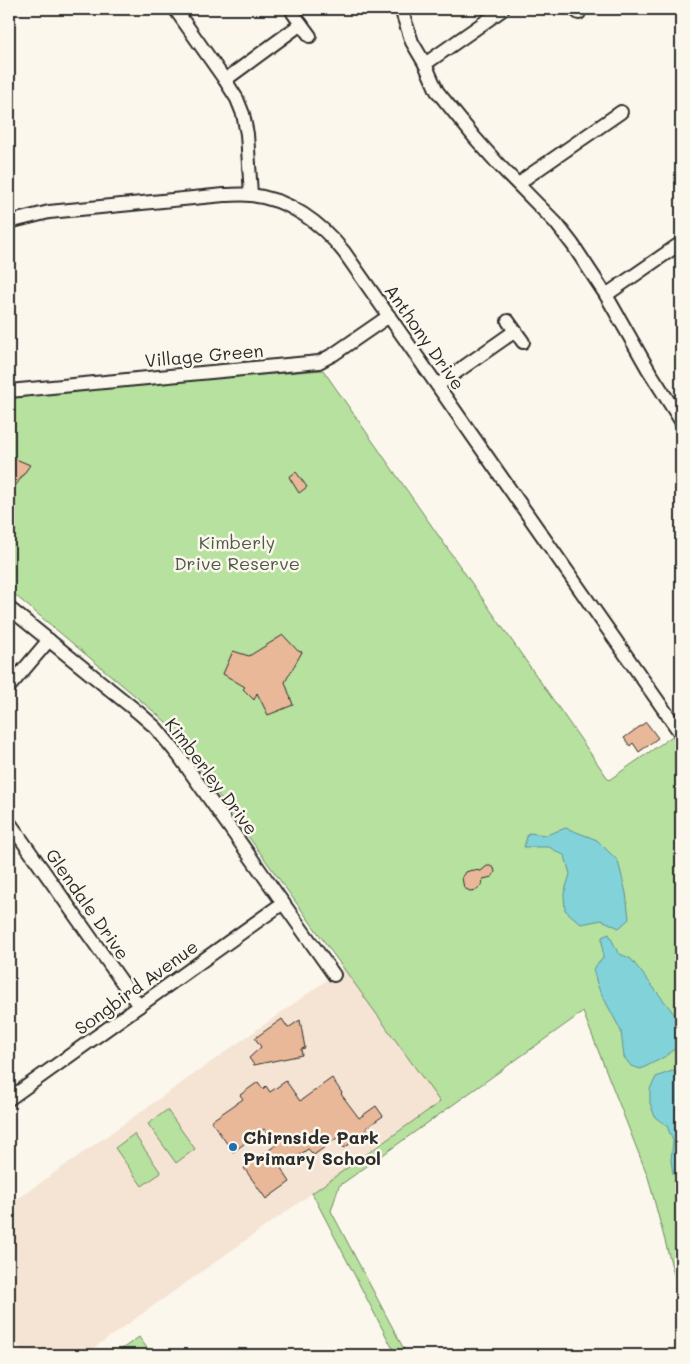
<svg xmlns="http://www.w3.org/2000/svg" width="690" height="1364" font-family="Mali,sans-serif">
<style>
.built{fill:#f5e4d3}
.green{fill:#b7e19e;stroke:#718664}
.water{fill:#82d3d9;stroke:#5f9093}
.building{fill:#e8b899;stroke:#2b2b2b}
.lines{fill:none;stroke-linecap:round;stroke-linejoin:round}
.minor-casing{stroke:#2b2b2b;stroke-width:16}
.minor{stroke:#fbf7ec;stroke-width:12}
.poi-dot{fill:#1f6fb2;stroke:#fbf7ec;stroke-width:2}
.labels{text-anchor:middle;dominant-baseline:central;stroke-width:5;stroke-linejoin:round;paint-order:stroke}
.street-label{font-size:18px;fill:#2b2b2b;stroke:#fbf7ec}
.park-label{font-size:18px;fill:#4e5848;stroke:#fbf7ec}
.poi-label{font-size:18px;font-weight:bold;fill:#2b2b2b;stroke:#fbf7ec;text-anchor:start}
</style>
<rect width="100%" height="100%" fill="#fbf7ec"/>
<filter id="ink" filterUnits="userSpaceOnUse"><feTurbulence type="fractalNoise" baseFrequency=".02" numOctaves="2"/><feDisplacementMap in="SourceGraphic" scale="10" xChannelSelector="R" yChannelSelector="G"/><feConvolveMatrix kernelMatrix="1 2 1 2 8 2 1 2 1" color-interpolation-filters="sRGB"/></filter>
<g filter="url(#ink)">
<path class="built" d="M344,968L441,1102L84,1355H25L9,1332V1205Z"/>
<g class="green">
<path d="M323,370L609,780L674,735L681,746V1301L648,1177L583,1012L339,1186L331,1211L407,1355H396L312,1193L440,1102L165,721L9,590V395Z"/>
<path d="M167,1110L195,1149L176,1163L148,1124Z"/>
<path d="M134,1134L161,1173L142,1186L115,1148Z"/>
<path d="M139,1337L152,1355H122L119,1351Z"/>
</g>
<g class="water">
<path d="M566,828L597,840L618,861L626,893L629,919L619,928L602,920L581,924L565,910L564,894L570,874L565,856L549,847H524L528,833L546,835Z"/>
<path d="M609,934L618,953L631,959L679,1020C688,1051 663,1057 641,1069L631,1066L624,1057L621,1031L598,987L593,969L603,958L602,937Z"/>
<path d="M672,1071L681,1073V1181L673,1174L671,1160L673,1141L667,1126L655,1117L650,1103V1089L656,1077Z"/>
</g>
<g class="building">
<path d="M9,456L30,465L9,495Z"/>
<path d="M296,472L307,487L299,493L289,477Z"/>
<path d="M283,635L298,651L302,652L285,682L293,705L268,715L257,693L254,700L243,689L245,687L223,674L233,651L249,656Z"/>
<path d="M646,722L658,738L639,752L633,743L630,746L624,738Z"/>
<path d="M487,866H490L494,868L495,872L492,877L483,879L482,885L477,890L470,891L464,888L462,878L466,872L472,870L481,871Z"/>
<path d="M282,1019L288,1028L300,1020L305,1048L301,1049L302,1055L254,1065L249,1058L261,1047L255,1038Z"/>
<path d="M332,1078L342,1093L341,1094L359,1118L376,1106L383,1116L366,1128L368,1131L344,1148L337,1138L314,1155L308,1149L281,1168L290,1182L266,1199L244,1168L276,1145L264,1129L233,1152L211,1121L243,1099L240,1095L258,1082L263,1089L266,1086L270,1092L286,1081L300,1101Z"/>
</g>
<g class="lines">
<g class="minor-casing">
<g id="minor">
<path d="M175,9L225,80L237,99L243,114L247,134L251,195"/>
<path d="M401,9L412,42L425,64L437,91L475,138L499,165L556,223L573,245L606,295L648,369L681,421"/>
<path d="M574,9L579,13"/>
<path d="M293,13L310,36"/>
<path d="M425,64L502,10"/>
<path d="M225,80L301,24"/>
<path d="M519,185L527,177L621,112"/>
<path d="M9,222L49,212L224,195C233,195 242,194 251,195C289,199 321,223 344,252L681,734"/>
<path d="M606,295L681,243"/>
<path d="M508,321L523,342"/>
<path d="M438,385L515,331"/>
<path d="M9,391L319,362L334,354L389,316"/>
<path d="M9,608L139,713L156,728L179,756L334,975"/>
<path d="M9,687L49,640"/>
<path d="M9,822L139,1006"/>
<path d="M9,1099L283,903"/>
</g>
</g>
<use href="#minor" class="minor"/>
</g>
</g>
<circle class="poi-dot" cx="233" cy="1147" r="5"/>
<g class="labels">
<g class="street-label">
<text transform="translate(425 337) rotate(55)">Anthony Drive</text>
<text transform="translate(204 355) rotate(-5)">Village Green</text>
<text transform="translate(212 776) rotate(53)">Kimberley Drive</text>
<text transform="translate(88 904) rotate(55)">Glendale Drive</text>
<text transform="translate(136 987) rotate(-36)">Songbird Avenue</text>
</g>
<g class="park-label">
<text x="237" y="542">Kimberly<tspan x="237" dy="21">Drive Reserve</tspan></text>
</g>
<g class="poi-label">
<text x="243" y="1137">Chirnside Park<tspan x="243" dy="21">Primary School</tspan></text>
</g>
</g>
<rect width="690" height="1364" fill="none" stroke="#fbf7ec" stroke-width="30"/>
<rect x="15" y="15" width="660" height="1334" fill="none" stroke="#2b2b2b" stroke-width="2" filter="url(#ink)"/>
</svg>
